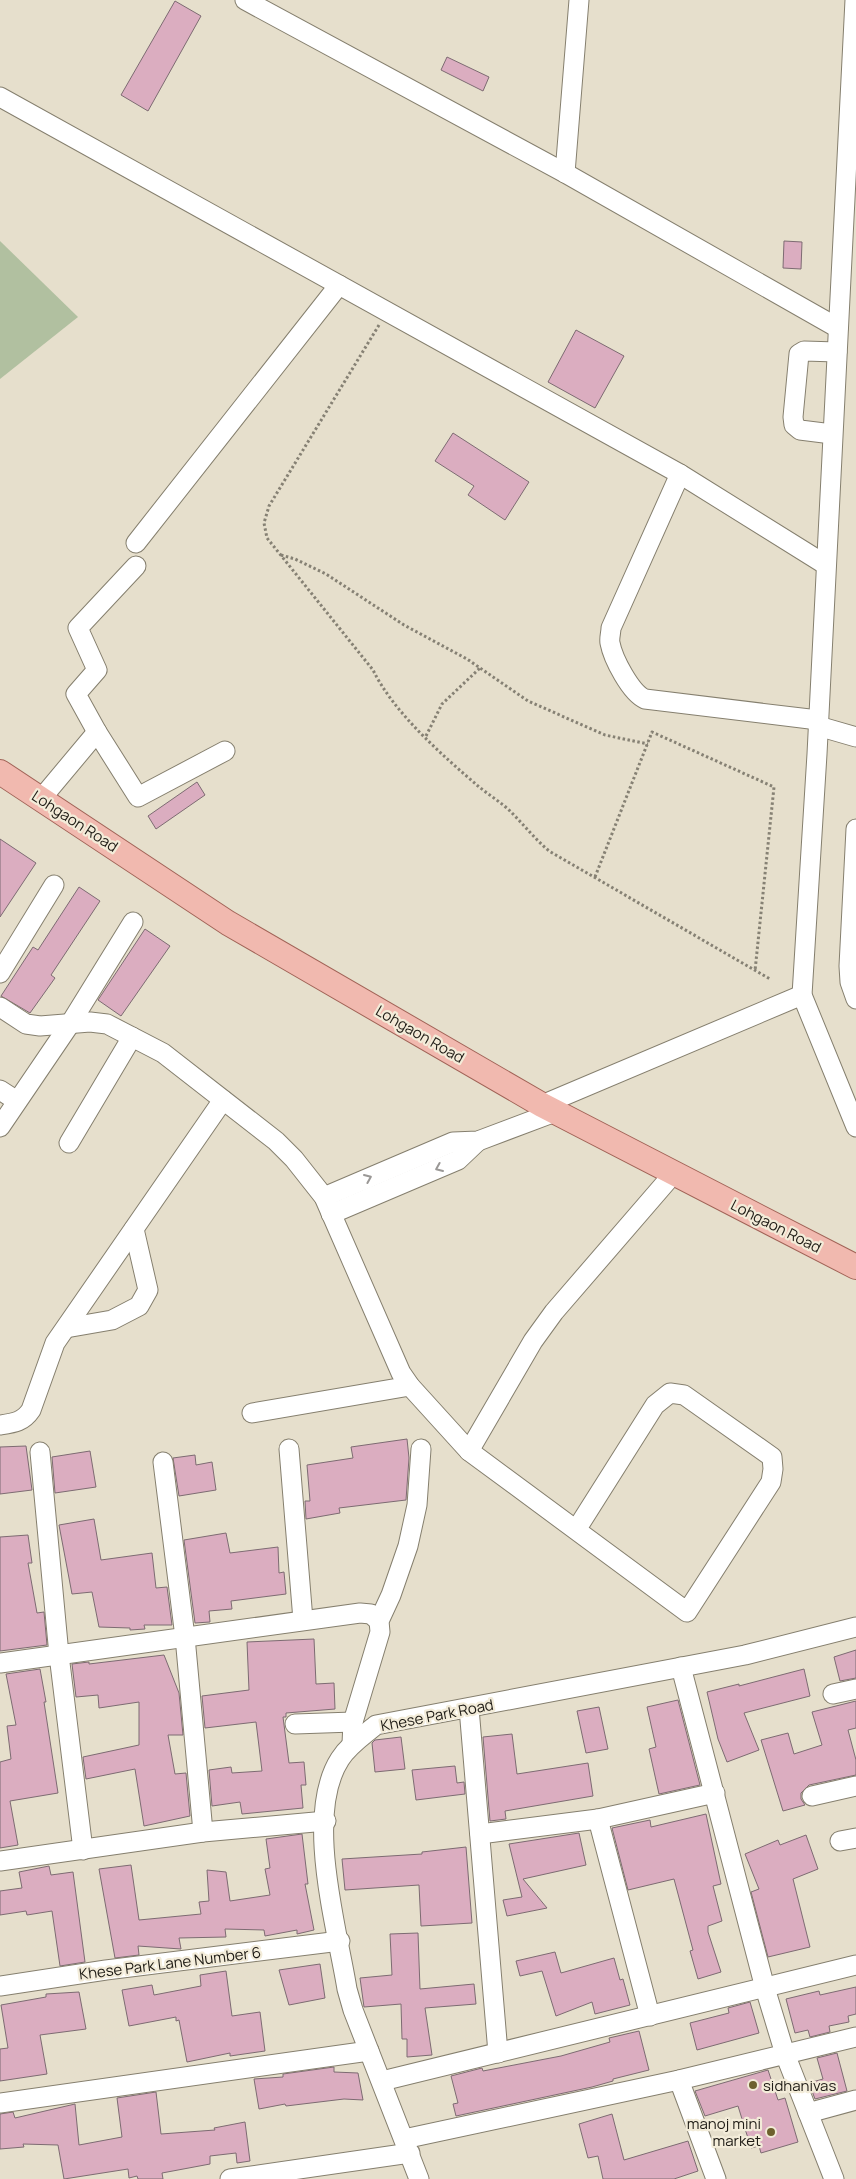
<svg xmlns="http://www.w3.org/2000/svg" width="856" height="2179" font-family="Manrope,sans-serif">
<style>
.green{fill:#b1c0a0}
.building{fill:#dbadc0;stroke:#7d6b72}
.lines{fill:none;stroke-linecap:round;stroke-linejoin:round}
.minor-casing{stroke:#857f6e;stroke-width:21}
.major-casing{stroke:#a16357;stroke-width:26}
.path{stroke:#868174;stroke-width:3;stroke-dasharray:2.5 2.5;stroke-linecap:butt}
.minor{stroke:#fff;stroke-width:19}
.major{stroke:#f1b9af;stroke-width:24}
.oneway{stroke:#9a9896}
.poi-dot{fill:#6e612e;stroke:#f3ecd9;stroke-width:2}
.labels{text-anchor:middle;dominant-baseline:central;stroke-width:4.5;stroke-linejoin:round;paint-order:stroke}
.street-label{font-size:15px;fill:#1e1b15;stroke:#f3ecd9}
.poi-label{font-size:15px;fill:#1e1b15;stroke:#f3ecd9;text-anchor:start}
</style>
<rect width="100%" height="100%" fill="#e6dfcc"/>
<path class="green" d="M0,241L78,317L0,379Z"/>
<g class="building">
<path d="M175,1L201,16L148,111L121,95Z"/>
<path d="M447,57L489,77L483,91L441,70Z"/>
<path d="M784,241L802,242L801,269L783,268Z"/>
<path d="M576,330L624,356L595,408L548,382Z"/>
<path d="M453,433L529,482L505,520L468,495L474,486L435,461Z"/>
<path d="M197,782L205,795L156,829L148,816Z"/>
<path d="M0,839L36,863L0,917Z"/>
<path d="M79,887L100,901L51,975L55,978L30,1013L1,996L33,947L38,950Z"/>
<path d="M145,929L170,946L121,1016L98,1000Z"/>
<path d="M407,1439L409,1458L406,1500L339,1508L340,1513L306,1519L305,1501H310L307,1465L353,1458L351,1447Z"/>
<path d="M26,1446L32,1490L0,1494V1447Z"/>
<path d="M90,1451L96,1487L55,1493L52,1457Z"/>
<path d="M195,1455L196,1465L212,1462L216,1490L179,1496L173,1458Z"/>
<path d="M94,1519L101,1560L152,1553L156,1588L167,1587L172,1625H144L145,1629L130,1630V1628L99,1627L92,1592L72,1594L59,1525Z"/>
<path d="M226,1533L230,1553L278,1547L279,1573L284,1572L286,1594L231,1601L232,1609L209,1611L210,1622L195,1623L184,1540Z"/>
<path d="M28,1535L32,1563H28L37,1613L44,1612L47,1645L0,1651V1537Z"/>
<path d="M314,1639L316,1684L334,1683L335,1709L286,1713V1717H283L289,1763L304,1762L306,1785H301L303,1808L242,1814L240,1802L212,1806L209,1770L231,1767L232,1773L262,1771L256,1722L205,1728L202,1696L249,1690L247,1642Z"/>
<path d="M856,1650V1678L840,1681L834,1657Z"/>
<path d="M164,1655L179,1693L183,1735H168L175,1774L186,1773L190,1816L144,1826L135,1769L86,1779L83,1757L139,1745V1702L99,1708L98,1695L76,1697L72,1664L89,1662V1664Z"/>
<path d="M40,1669L46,1702H44L58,1793L10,1801L18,1845L0,1848V1762L11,1759L7,1726L16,1725L6,1674Z"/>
<path d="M804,1669L810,1696L744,1713L759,1750L727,1762L718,1739L707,1692L739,1684V1686Z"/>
<path d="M678,1700L700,1785L659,1794L649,1749L656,1747L647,1707Z"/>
<path d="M856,1701V1728L848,1730L856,1760V1775L809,1785L801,1793V1799L805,1805L783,1811L761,1740L788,1733L794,1754L822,1745L812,1712Z"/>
<path d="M599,1707L608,1749L586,1753L577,1711Z"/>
<path d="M512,1734L517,1774L588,1763L593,1796L505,1811L506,1819L490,1821L483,1737Z"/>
<path d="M401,1737L405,1769L375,1772L372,1743L375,1740Z"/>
<path d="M455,1766L457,1783L464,1782L465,1794L416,1800L412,1770Z"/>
<path d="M706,1814L721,1884L713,1886L722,1921L708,1926V1932L721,1972L698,1979L690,1951L693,1950L674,1879L628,1890L612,1828L650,1820L651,1827Z"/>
<path d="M579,1833L586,1865L523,1879L547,1908L507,1916L503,1900L522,1897L509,1844Z"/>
<path d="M302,1834L308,1884H305L314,1930L297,1934V1930L265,1936L264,1930L225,1929L226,1937L179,1938L181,1949L138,1946L139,1955L115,1958L99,1869L131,1865L139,1920L201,1914L199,1902L209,1901L207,1870L226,1872L230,1901L270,1895L265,1869L270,1868L266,1839Z"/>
<path d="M806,1835L818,1869L793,1879L810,1947L768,1957L751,1892L759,1889L745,1854L778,1840L780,1845Z"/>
<path d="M466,1847L472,1923L421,1926L419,1885L345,1890L342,1859L422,1854V1852Z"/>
<path d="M49,1866L51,1875L73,1872L85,1962L60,1966L52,1911L27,1915L26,1911L0,1915V1891L22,1888L19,1872Z"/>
<path d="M418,1933L420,1989L474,1984L476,2004L425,2008L432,2055L407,2057V2039H402L401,2004L364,2007L360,1978L392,1975L390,1934Z"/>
<path d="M555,1952L561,1973L614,1958L620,1980L623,1979L630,2005L595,2014L592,2002L556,2016L542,1971L520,1976L516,1961Z"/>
<path d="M320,1964L325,1998L289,2005L279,1970Z"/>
<path d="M226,1971L232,2016L260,2012L265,2051L230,2056V2053L187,2062L179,2020L176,2021V2017L129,2026L122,1990L152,1985L154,1995L201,1986L200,1975Z"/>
<path d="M856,1987V2014L848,2016L849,2022L829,2026L830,2032L810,2037L808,2030L795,2033L786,1999L819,1991L820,1995Z"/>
<path d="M79,1992L86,2029L40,2035L47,2074L0,2081V2049L8,2048L1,2005L46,1997V1994Z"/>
<path d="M750,2002L759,2033L697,2050L690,2023L729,2013L728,2008Z"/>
<path d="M639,2031L649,2070L613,2079V2081L592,2087L456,2116L453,2104L458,2103L451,2076L482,2068L483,2071L561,2056L610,2042L609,2038Z"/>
<path d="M837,2053L847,2091L815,2099L809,2083L823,2079L817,2058Z"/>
<path d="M334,2067V2072L358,2073L363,2100L344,2099L286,2106L285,2104L259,2109L254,2079L283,2077V2074Z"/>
<path d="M768,2070L778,2100L785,2098L798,2142L761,2153L759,2146L751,2148L738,2106L705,2116L695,2091Z"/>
<path d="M156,2092L161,2134L215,2130L214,2128L245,2122L250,2161L237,2163L236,2153L210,2156V2164L162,2173L163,2179H138L137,2176L129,2178L128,2169L64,2179L58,2145L23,2144L24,2147L0,2149V2114L13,2112L15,2118L75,2104L79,2145L122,2137L117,2098Z"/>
<path d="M612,2114L624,2160L688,2141L698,2171L674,2179H603L598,2156L588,2158L579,2124Z"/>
</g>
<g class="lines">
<g class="minor-casing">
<g id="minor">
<path d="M245,0L565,173L838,328"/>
<path d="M855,0L817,754L802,995L856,1127"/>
<path d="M0,97L680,474L826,565"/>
<path d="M565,173L579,0"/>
<path d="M832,434L800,430L794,425L793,417L799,354L804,351L837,352"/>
<path d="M680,474L611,628C611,633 609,638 610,643C613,659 631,693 645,699L818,720"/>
<path d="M136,543L339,285"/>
<path d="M818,726L856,737"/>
<path d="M97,732L76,694L97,670L78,628L136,566"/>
<path d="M41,799L97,732L138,797L225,751"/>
<path d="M856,829L849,966L850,982L856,999"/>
<path d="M0,973L54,885"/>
<path d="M0,1007L26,1024L40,1026L90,1022L107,1024L163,1053L276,1141L294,1159L324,1197L401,1373L410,1386L469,1451L687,1612L771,1482L773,1469L772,1457L684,1395L670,1393L655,1405L576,1530"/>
<path d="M0,1090L17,1101"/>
<path d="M542,1105L802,995"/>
<path d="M0,1127L70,1024L133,922"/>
<path d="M69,1143L132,1037"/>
<path d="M324,1197L453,1142L478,1141L555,1112"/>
<path d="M331,1214L458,1160L478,1141"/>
<path d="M66,1328L112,1320L139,1306L148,1290L134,1229"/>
<path d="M252,1413L410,1386"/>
<path d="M0,1425C14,1423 23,1422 31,1410L55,1343L223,1100"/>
<path d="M289,1449L303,1620"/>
<path d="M469,1451L533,1341L554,1312L674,1173"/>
<path d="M40,1452L59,1655L83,1850"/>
<path d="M163,1462L185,1637L203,1832"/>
<path d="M0,1663L360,1613L371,1614L379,1621"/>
<path d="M681,1667L765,1988L785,2054L834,2179"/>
<path d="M833,1694L856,1689"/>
<path d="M469,1708L498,2053"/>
<path d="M295,1724L353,1722"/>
<path d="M352,1744L353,1722L380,1632L379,1621L391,1595L408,1546L417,1505L421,1449"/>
<path d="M812,1796L856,1786"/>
<path d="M598,1819L650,2016"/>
<path d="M480,1834L598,1819L715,1793"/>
<path d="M840,1841L856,1838"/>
<path d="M0,1861L203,1832L326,1821"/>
<path d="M0,1986L106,1970L340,1941"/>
<path d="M679,2080L716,2179"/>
<path d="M382,2081L856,1965"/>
<path d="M0,2103L369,2051"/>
<path d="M808,2113L856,2100"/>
<path d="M404,2139L679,2080L856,2037"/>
<path d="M230,2179L410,2153"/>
<path d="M419,2179L353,2010L347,1989C337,1927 304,1815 340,1759C349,1745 363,1736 376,1725L745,1655L856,1627"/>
</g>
</g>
<g class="major-casing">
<path id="major" d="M0,772L228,923L542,1105L856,1267"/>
</g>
<g class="path">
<path d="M379,325L269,506L264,523L267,538L373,670C394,713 442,755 478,786C489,795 502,803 511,812C524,825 535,839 549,851L770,979"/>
<path d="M281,555L295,559L326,574L404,625L467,659L528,701L605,735L648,744"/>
<path d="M426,736L442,704L480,668"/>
<path d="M595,877L652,732L774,787L755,971"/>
</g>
<use href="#minor" class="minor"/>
<use href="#major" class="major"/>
</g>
<defs><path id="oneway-chevron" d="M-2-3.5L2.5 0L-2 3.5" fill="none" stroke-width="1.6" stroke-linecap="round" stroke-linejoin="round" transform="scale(1.25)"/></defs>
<g class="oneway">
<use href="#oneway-chevron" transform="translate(439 1168) rotate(157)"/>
<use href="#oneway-chevron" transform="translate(368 1178) rotate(-23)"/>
</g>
<g class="poi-dot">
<circle cx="753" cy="2085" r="5"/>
<circle cx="771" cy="2132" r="5"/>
</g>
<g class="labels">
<g class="street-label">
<text transform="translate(75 821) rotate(33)">Lohgaon Road</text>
<text transform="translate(420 1034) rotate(30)">Lohgaon Road</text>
<text transform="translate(776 1226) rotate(27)">Lohgaon Road</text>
<text transform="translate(437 1715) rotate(-11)">Khese Park Road</text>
<text transform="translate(170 1963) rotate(-7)">Khese Park Lane Number 6</text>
</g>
<g class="poi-label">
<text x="763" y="2085">sidhanivas</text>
<text x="761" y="2123" text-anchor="end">manoj mini<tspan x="761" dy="17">market</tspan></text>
</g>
</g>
</svg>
